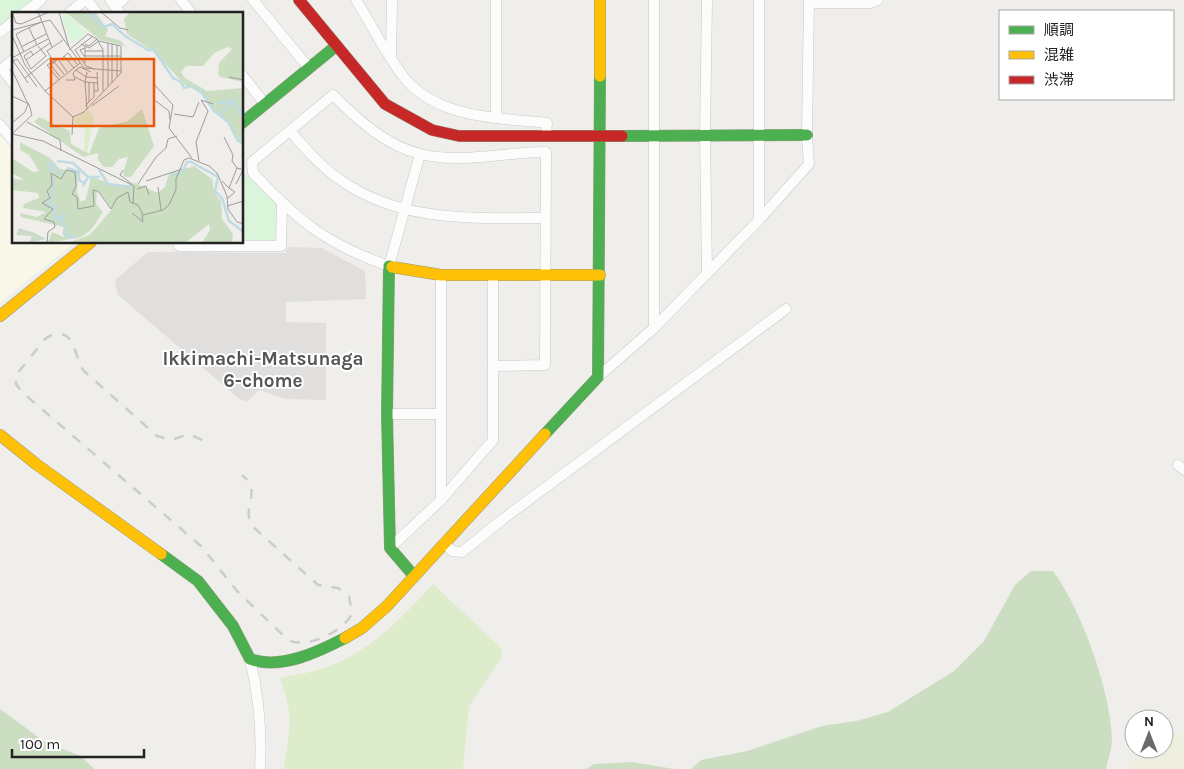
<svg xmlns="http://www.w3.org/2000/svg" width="1184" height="769" font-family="Karla,'Noto Sans JP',sans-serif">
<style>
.education{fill:#f8f7e8}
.farmland{fill:#efefdf}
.grass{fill:#ddeccb}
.forest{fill:#cbdec1}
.park{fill:#daf5da}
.parking{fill:#e0dfde}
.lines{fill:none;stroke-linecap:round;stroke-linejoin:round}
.street-casing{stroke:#c9c8c7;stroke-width:11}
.fast-casing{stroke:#999a82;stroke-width:12}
.slow-casing{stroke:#999a82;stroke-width:12}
.jam-casing{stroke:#999a82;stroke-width:12}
.street{stroke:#fdfcfc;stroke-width:10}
.fast{stroke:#4caf50;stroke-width:11}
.slow{stroke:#ffc107;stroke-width:11}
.jam{stroke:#c62828;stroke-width:11}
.rail{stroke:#ccc;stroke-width:2.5;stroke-dasharray:10 10;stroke-linecap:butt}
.labels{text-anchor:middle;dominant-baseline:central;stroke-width:4;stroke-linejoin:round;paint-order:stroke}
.neighbourhood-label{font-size:19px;font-weight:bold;fill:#555;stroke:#fff}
.inset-river{fill:none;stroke:#bfdbe3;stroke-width:2.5}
.inset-road{fill:none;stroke:#9e9c9b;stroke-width:1}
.view{fill:#e8590c;fill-opacity:0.15;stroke:#e8590c;stroke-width:2.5}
.inset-edge{fill:none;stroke:#222;stroke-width:2.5}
</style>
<rect width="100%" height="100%" fill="#f0eeeb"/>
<path class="education" d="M0,130L14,147V242L74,243L0,303Z"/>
<path class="farmland" d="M1164,728L1184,735V769H1128L1139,749H1164Z"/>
<path class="grass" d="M433,584L501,648L502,657L469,706L463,769H286L284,764C291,728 293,713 280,678C297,674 316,672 332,665C374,648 404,616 433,584Z"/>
<g class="forest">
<path d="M1031,571H1053C1081,609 1111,691 1112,739C1112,749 1108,759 1106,769H691L701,760L747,751L822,726L856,721L888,712L954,671L984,641L1015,585Z"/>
<path d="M0,709L45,742L81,756L94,769H0Z"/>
<path d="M632,762L674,769H586L594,764Z"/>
</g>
<g class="park">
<path d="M0,0H36L18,14H14V17L0,28Z"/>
<path d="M245,175L251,176L278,205V235L272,240H243L242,176Z"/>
</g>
<path class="parking" d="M287,247L322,248L365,271L366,299L286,302V322L326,323V400L286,399L259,390L247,402L238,398L117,294L115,280L148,252L286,253Z"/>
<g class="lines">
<g class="street-casing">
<g id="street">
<path d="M87,0L98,14"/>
<path d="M110,0L121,14"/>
<path d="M181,0L192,14"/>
<path d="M253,0L309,68"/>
<path d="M356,0C372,25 388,59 407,81C442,119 500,118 547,123L546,136"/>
<path d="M809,3H870L878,0"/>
<path d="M115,6L123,0"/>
<path d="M23,14L41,0"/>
<path d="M68,14L85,0"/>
<path d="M0,32L14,21"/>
<path d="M391,55L392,0"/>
<path d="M14,59L2,69L14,84"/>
<path d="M242,75L265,104"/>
<path d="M496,118V0"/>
<path d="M0,125L14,142"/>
<path d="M290,131C305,148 320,166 339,179C400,223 474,218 545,218"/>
<path d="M420,154L389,266C326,244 298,221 253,173L252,162L333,95C358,120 385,145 420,154C460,164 505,152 546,152L545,365L493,366"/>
<path d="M759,220V0"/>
<path d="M179,246H281L282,204"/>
<path d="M707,274L705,135L707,0"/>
<path d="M654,328V0"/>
<path d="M598,377L654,328L759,220L809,164L807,135L809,0"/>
<path d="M387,414H439"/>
<path d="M1178,465L1184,470"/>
<path d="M441,500V275"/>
<path d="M444,543L452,551L462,552L503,519L786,309"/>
<path d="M390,548L441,500L493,440V275"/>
<path d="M250,659C259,696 262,731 260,769"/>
</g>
</g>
<g class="fast-casing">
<g id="fast">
<path d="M242,123L336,46"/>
<path d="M622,136L807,135"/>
<path d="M392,267L389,266L387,414L390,548L414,576"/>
<path d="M545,434L598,377L600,76"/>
<path d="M161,554L198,581L233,626L250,659C281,670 318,652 345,638"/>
</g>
</g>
<g class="slow-casing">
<g id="slow">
<path d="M600,76V0"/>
<path d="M392,267L441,275H600"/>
<path d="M0,316L91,242"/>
<path d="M0,435L36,464L161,554"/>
<path d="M345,638L362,628L387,606L545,434"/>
</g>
</g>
<g class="jam-casing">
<path id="jam" d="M299,0L385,104L432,130L459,136H622"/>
</g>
<use href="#street" class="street"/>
<use href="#fast" class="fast"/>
<use href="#slow" class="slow"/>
<use href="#jam" class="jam"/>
<path class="rail" d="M202,440L189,434L171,440L157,436L84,371C73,357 76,322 46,338L16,375V384L22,392L202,547L237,591L288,640C308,649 342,632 352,614L349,596L338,588L318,585L252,526C241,507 263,492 242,475"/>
</g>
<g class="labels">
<g class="neighbourhood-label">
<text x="263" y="359">Ikkimachi-Matsunaga<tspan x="263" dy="22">6-chome</tspan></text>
</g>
</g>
<g transform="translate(12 12)">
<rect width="231" height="231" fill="#f0eeeb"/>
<path d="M76,98L82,104L75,141H72L73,117L64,115L63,106Z" fill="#ddeccb"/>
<path d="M53,0H83L96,18L93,24L109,29L115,37L110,33L88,28ZM118,0H231V70L208,65L206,62L207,51L220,37L216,35L202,41L191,54H174L169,60L173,66L195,79L231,76V135L216,110L202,100L187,79L174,74L142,40L115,22L112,7ZM130,97L142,134L119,165H113L111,161L116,145L107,147L100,155H92L86,148V141L71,145L22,110L27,105L58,119L59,132L77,142L87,116L116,109ZM8,130L38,146L48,157L66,160L65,180L69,190L74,187L79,165L109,175L123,171L146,181L153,175L157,162L182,154L200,167L202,180L209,189L210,207L221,222L220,231H190L198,218L197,212L173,231H55L78,223L100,197L85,177L84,192L91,200L79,218L69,225L36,231L40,220L52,225V215L9,205L8,201L25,205L34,200L11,196L12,192L27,186L26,181L0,178V167L12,168L0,161V146L21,160L27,159L17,143L8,138Z" fill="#cbdec1"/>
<path d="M7,216L23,221L34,227L17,231L20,224L4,223Z" fill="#cadbca"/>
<path d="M54,2L75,20L60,32L49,5Z" fill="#daf5da"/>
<path class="inset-river" d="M76,0L92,15L100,12L113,24L136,38H142L161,66L169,70L172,76L179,74L190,81L202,99L216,110L226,129L232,131M204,92L221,88M209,102L221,89L232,106M45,149L61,151L76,165M55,156L67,160V168L72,171M87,158L96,172L120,175M38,159L37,152H41L49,164M160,162L170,161L175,150H179L206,165L203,179L210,186L217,209L232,220M41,165L40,185L35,191L43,195V207L51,204M71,174L76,165H88M53,201L48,211L53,214L52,222L64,226"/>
<path class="inset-road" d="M0,0L4,11L9,12L37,0M26,0L40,35M47,0L57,35M89,0L108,16L116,18M17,16L25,33M0,18L38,8L72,56L109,59M0,23L13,53L33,79L61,105L72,100L109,61V34L87,29L77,36L69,32M81,24L63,38L74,54L82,57M73,32L77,34L85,27M73,34V44H72L68,38L73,36M9,35L34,22M57,38L76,22L85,27L91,38V79M73,39H91M12,40L4,22L29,10M21,43L19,39L12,44L19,57L34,44L26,34M52,44L62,56M0,46L36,27M0,47L16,71M46,47L35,53L47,68M46,47L55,60M46,47L39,53L48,65M49,47L56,41L66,53M14,48L38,31M1,49L5,47L25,75M42,50L52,62M73,51V44H109M0,58L16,92L13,100L0,111M64,58L68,55L79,60M64,58L74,65L86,66M63,65L73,70L86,71M105,65V33M217,65L232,68M13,66L39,45L35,39L51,28M54,68H63L61,61L64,58M100,71V32M142,72L161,93L157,116L180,146M96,75V31M33,79L68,51M82,79H86L85,60M0,84L17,92L20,103L1,121M141,87L157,99L158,108M77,90V71M73,94L82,85V71M80,94L107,74M75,97L73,70L75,60M162,102L181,105L187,90M15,110L48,128L49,139M0,122L31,129L122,174L121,192M60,123L61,105M212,125L221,143L220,149L225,156M187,149L184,130L196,99L189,88L201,92M111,158L108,163L120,172M134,169L170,157M210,169L217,176L225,156L232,158M126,172L144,145L154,136L156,127L165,124M224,172L231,158M146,175L149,198M125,177L134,174L137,183M216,186L223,180L217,176M215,194L232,189M120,201L131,210L130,203M35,231L36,220L43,215L42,210L32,207L41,197L30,191L38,186L35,179L40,173L39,161L49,167L54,158L63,160L64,174L60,182L65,185L66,197L82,194L81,178L86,179L99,197L105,186L116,180L118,190L126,193L131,203L151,198L157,193L164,178V167L172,148L177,146L197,154L205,161L215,184L216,197L225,210L232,212"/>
<path class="view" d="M39,47H142V114H39Z"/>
<rect width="231" height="231" class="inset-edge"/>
</g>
<rect x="999" y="10" width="175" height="90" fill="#ffffff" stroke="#a7a7a7"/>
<rect x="1009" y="26" width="25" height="8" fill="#4caf50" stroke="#a7a7a7"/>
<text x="1044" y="35" font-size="15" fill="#222222">順調</text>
<rect x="1009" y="51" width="25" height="8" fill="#ffc107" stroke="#a7a7a7"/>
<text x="1044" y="60" font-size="15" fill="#222222">混雑</text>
<rect x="1009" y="76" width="25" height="8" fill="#c62828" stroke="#a7a7a7"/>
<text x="1044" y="85" font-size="15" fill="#222222">渋滞</text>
<g transform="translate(1149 734)"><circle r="24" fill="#ffffff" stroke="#a7a7a7"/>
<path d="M0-4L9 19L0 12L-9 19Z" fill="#6a6968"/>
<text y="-8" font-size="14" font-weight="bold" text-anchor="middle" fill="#222222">N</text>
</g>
<path d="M12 749v8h132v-8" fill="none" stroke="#222222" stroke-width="2.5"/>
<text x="20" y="749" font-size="15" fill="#222222" stroke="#ffffff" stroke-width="4" paint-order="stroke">100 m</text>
</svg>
